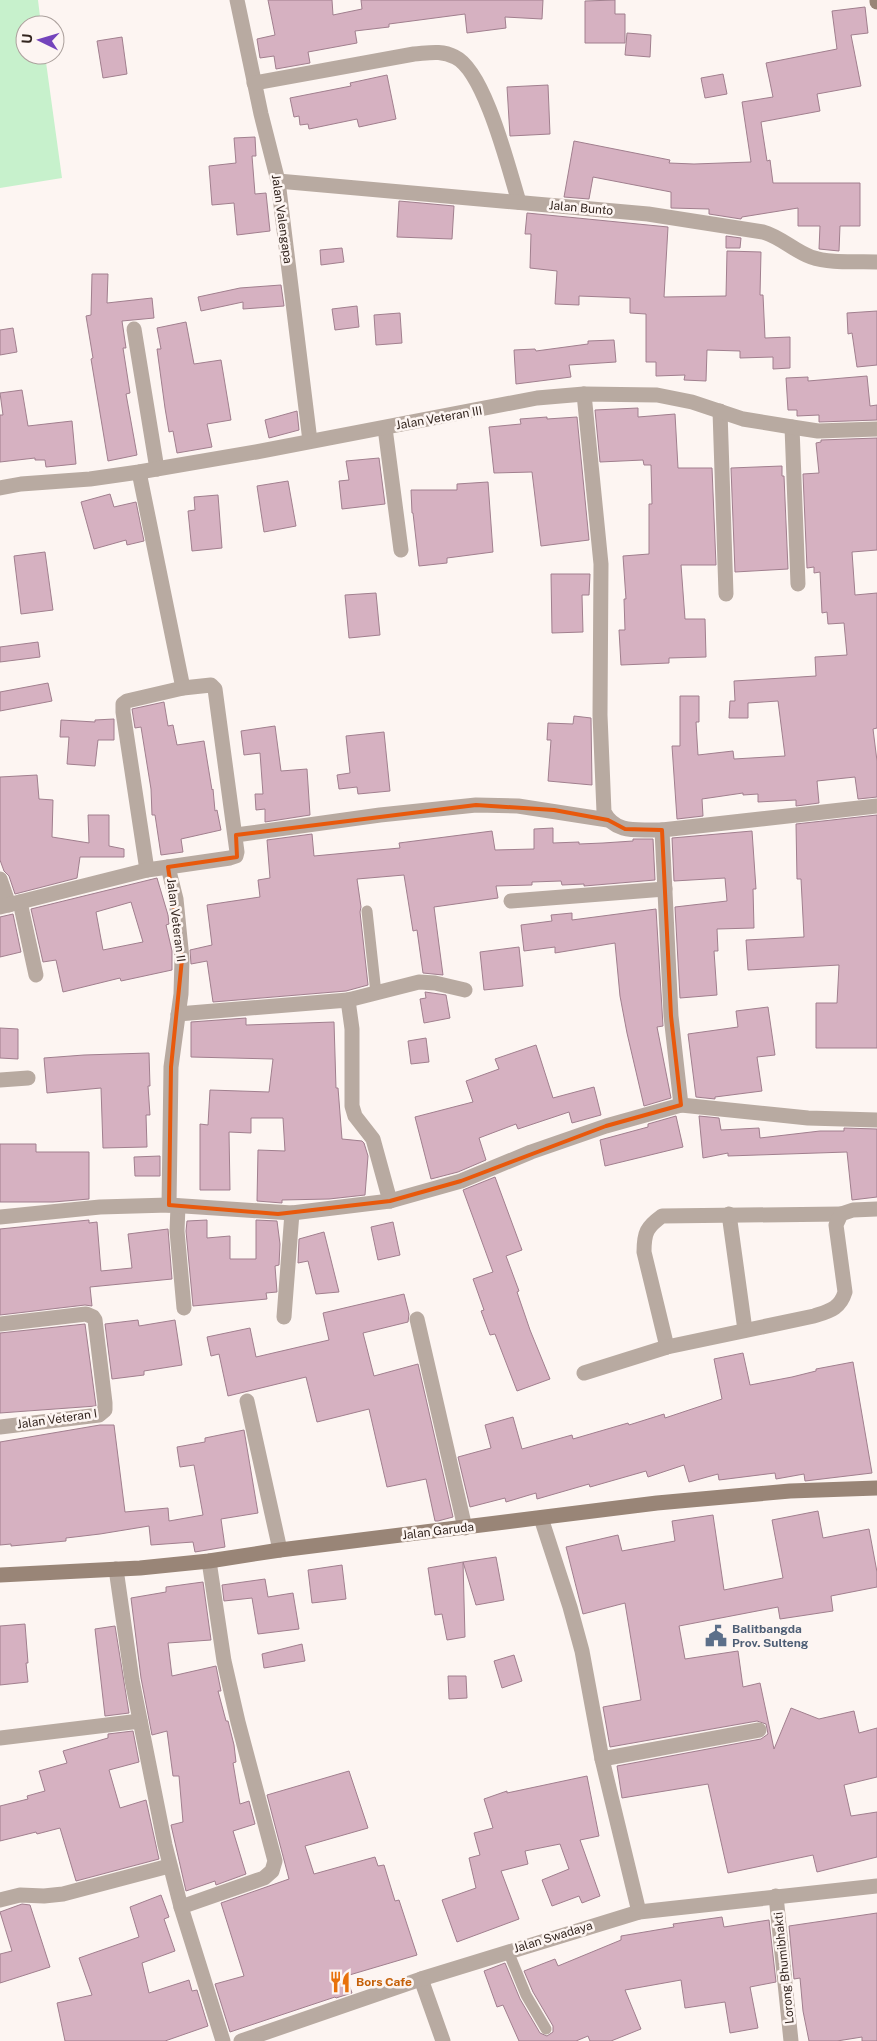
<svg xmlns="http://www.w3.org/2000/svg" width="877" height="2041" font-family="'Public Sans',sans-serif">
<style>
.green{fill:#c7f1cc}
.building{fill:#d6b1c1;stroke:#a17f8e;fill-rule:evenodd}
.lines{fill:none;stroke-linecap:round;stroke-linejoin:round}
.lane{stroke:#b8aaa1;stroke-width:11}
.street{stroke:#b8aaa1;stroke-width:15}
.secondary{stroke:#998577;stroke-width:15}
.marked{fill:none;stroke:#e8590c;stroke-width:4;stroke-linejoin:round}
.labels{text-anchor:middle;dominant-baseline:central;stroke-width:5;stroke-linejoin:round;paint-order:stroke}
.street-label{font-size:12px;fill:#32241e;stroke:#fdf5f2}
.service-label{font-size:12px;font-weight:bold;fill:#4e5e75;stroke:#fdf5f2;text-anchor:start}
.food-label{font-size:12px;font-weight:bold;fill:#c56008;stroke:#fdf5f2;text-anchor:start}
</style>
<rect width="100%" height="100%" fill="#fdf5f2"/>
<path class="green" d="M0,0H38L41,25H25V55H45L62,178L0,188Z"/>
<g class="building">
<path d="M268,0H332L333,15L362,9L361,0H543L542,19L505,17L506,28L467,33L465,14L389,24V27L355,31L357,43L308,52L310,63L276,69L274,56L260,58L257,39L275,35Z"/>
<path d="M615,0V14H625V43H585V1Z"/>
<path d="M865,7L868,33L851,35L861,86L817,94L820,111L761,122L767,161L770,160L773,183H860V226H840L839,251L819,249L820,226H798V208L742,217L741,219L709,214V209L671,208V192L593,177L589,199L564,197L574,141L670,160L669,163L694,164L751,162L742,102L773,97L766,63L837,49L832,11Z"/>
<path d="M627,33L651,35L650,57L625,55Z"/>
<path d="M122,37L127,74L103,78L97,41Z"/>
<path d="M723,74L727,94L705,98L701,78Z"/>
<path d="M387,75L396,119L359,127L357,119L309,129L308,124L300,125L299,116L294,117L290,98L351,86L350,83Z"/>
<path d="M548,85L550,134L510,136L507,87Z"/>
<path d="M255,137L256,156H252L255,194L266,193L270,231L237,235L234,203L212,205L209,166L236,163L234,138Z"/>
<path d="M399,201L454,206L452,239L397,237Z"/>
<path d="M527,213L668,227L664,297L726,296L727,251L761,252L760,295H763L765,338L790,337V368L773,369V357L740,358V351L707,350L706,381L684,380L685,375L656,376V362H646V314L630,313V298L579,296V305L555,304L557,271L530,268L531,234H525Z"/>
<path d="M726,236L741,238L740,248H726Z"/>
<path d="M342,248L344,262L321,265L320,250Z"/>
<path d="M92,274H108L107,303L152,298L154,318L122,321L126,348H123L130,393L126,394L137,455L108,461L91,359L93,358L86,316L91,315Z"/>
<path d="M281,285L284,306L243,309V302L201,311L198,297L240,288Z"/>
<path d="M357,306L359,327L335,330L332,309Z"/>
<path d="M877,311V365L857,367L852,333L848,334L847,313Z"/>
<path d="M400,313L402,343L376,345L374,315Z"/>
<path d="M186,322L194,364L221,360L231,420L207,424L212,447L177,453L173,431L169,432L165,408L157,349H161L157,328Z"/>
<path d="M13,328L17,352L0,355V330Z"/>
<path d="M614,340L616,362L569,365L571,377L516,384L514,350L535,349L536,351L588,344V341Z"/>
<path d="M867,376L870,406L877,405V420L819,422V415L797,416V410H788L786,378L808,377V381Z"/>
<path d="M22,390L28,426L72,421L76,464L46,467L45,460H35V458L0,462V415H3L0,393Z"/>
<path d="M638,408V417L675,414L678,468H712L716,565H681L685,619H705L706,657L669,658V663L621,665L619,630H625L624,599H626L623,556L649,554V504H652L651,465H644L643,460L600,462L595,410Z"/>
<path d="M297,411L299,430L269,438L265,420Z"/>
<path d="M547,417V419L577,417L589,540L541,546L532,472L494,473L489,427L521,424L520,419Z"/>
<path d="M877,438V550L852,552L855,595L877,593V728L873,729L877,761V797L858,799L855,777L817,781L819,803L796,806V800L758,802V794L743,795V793L702,799L703,816L677,819L672,746H680V696H699V722H696L698,755L733,751L734,759L785,756L778,701L748,703V718H729L730,701H735L734,681L816,676L815,657L847,655L844,623L828,624L827,612L822,613L820,572L814,573V567L807,568L803,474L819,473L816,443L821,442V440Z"/>
<path d="M379,458L385,504L342,509L339,481L349,480L346,461Z"/>
<path d="M782,466V476H784L788,569L735,572L731,468Z"/>
<path d="M288,481L296,526L264,532L257,486Z"/>
<path d="M488,482L493,552L447,558V563L419,566L413,513H412L411,490H457V484Z"/>
<path d="M110,494L114,507L136,502L144,541L127,545L126,540L94,549L81,502Z"/>
<path d="M218,495L222,548L192,551L188,511L195,510L194,497Z"/>
<path d="M45,552L53,610L21,614L14,556Z"/>
<path d="M551,574H590L589,595H582L583,632L552,633Z"/>
<path d="M376,593L380,635L349,638L345,595Z"/>
<path d="M38,642L40,657L0,662V647Z"/>
<path d="M48,683L52,701L0,711V692Z"/>
<path d="M164,702L168,726L173,725L177,745L204,741L212,790L213,789L215,811L217,810L221,830L181,839L183,852L161,855L155,815H152L151,789L141,727L135,728L132,709Z"/>
<path d="M574,716L591,718L592,785L548,781L551,740H547L548,723L573,724Z"/>
<path d="M114,719V740H98L95,766L67,764L69,737H60L61,720L95,722V720Z"/>
<path d="M275,726L281,771L307,769L310,815L265,822V809L256,810L255,794H263L260,753L244,755L241,731Z"/>
<path d="M384,732L390,791L358,794L357,787L339,789L337,775L350,773L346,736Z"/>
<path d="M37,775L39,799L53,800L52,837L89,843L88,815H109V846L124,849V857H80L77,878L15,894L9,876L4,871L0,860V777Z"/>
<path d="M877,815V1048H816V1003H837L839,965L748,970L746,940L804,937L801,879H797L796,824Z"/>
<path d="M553,828V843L579,842V844L603,843L633,841V839H653L655,880L584,886V884L562,885L561,881L532,882V885L496,886L498,898L434,907L443,975L423,973L417,930L413,931L404,875L357,879L361,907L360,912L368,985L346,991L213,1002L207,961L191,964L190,950L212,945L207,905L260,897L258,880L270,878L267,840L312,834L314,856L400,848L399,843L492,831L495,850L534,849V829Z"/>
<path d="M752,831L756,889H753L754,928L717,929L718,951H714L717,995L680,998L675,907L727,901L725,878L674,881L672,838Z"/>
<path d="M157,878L168,915L169,924L166,925L172,951V970L121,981L120,978L63,992L56,960L43,962L31,909ZM131,902L143,942L103,950L96,912Z"/>
<path d="M656,909L663,1026L657,1027L671,1098L644,1106L627,1033L620,996L615,943L555,953V947L524,951L521,925L552,921L551,915L572,913V920Z"/>
<path d="M13,914L21,952L0,957V917Z"/>
<path d="M519,947L523,986L484,990L480,952Z"/>
<path d="M425,992L446,995L450,1018L424,1023L420,999L426,998Z"/>
<path d="M768,1007L775,1055L757,1057L762,1091L715,1097V1099L696,1097L688,1034L738,1027L736,1011Z"/>
<path d="M246,1018V1025L334,1022L336,1088H338L342,1139L362,1141L364,1143L368,1156L365,1195L329,1199L282,1200V1203L257,1201L258,1150L285,1151L283,1118H251V1133L229,1132L230,1190H200V1124L208,1125L210,1090L269,1092L273,1059L191,1057V1022Z"/>
<path d="M0,1028L18,1029V1059L0,1058Z"/>
<path d="M426,1038L429,1062L411,1064L408,1041Z"/>
<path d="M536,1045L553,1098L594,1087L601,1115L572,1123L569,1112L518,1129L516,1124L479,1138L486,1160L458,1172L431,1179L415,1117L473,1102L466,1081L499,1069L495,1059Z"/>
<path d="M149,1053L150,1086H148L150,1115H146L147,1147L103,1148L101,1088L47,1093L44,1058L84,1055Z"/>
<path d="M676,1116L683,1147L605,1166L600,1140L648,1127V1124Z"/>
<path d="M699,1116L719,1118L721,1130L759,1128L760,1138L820,1131H844V1128L877,1129V1197L852,1200L847,1152L728,1156V1153L703,1158Z"/>
<path d="M0,1144H36V1152H89V1199L53,1202H0Z"/>
<path d="M160,1156V1176H135L134,1157Z"/>
<path d="M495,1177L522,1250L506,1256L519,1291L517,1292L530,1330L550,1379L517,1391L495,1334L490,1335L481,1311L484,1310L473,1279L493,1272L463,1190Z"/>
<path d="M89,1220V1223L97,1222L101,1271L132,1268L128,1234L168,1229L172,1279L90,1287L92,1306L85,1305L0,1315V1229Z"/>
<path d="M207,1220V1238L230,1236V1259H256V1220L277,1221L280,1244L279,1265L275,1266L277,1292L266,1293L267,1299L193,1306L186,1231L187,1221Z"/>
<path d="M393,1222L400,1255L378,1260L371,1227Z"/>
<path d="M324,1232L339,1292L316,1294L308,1261L298,1263L299,1239Z"/>
<path d="M404,1294L409,1314L408,1322L363,1333L374,1376L418,1364L453,1517L438,1521H435L426,1479L387,1487L369,1409L317,1422L306,1377L228,1396L219,1354L211,1356L207,1337L250,1328L256,1357L329,1340L323,1313Z"/>
<path d="M138,1320L139,1326L175,1320L182,1365L144,1371V1375L112,1379L105,1324Z"/>
<path d="M85,1324L96,1406L0,1413V1333Z"/>
<path d="M743,1353L750,1385L792,1377L816,1371V1369L853,1362L872,1473L805,1481L804,1474L776,1479L775,1473L719,1480L718,1474L689,1482L684,1465L648,1477L646,1471L590,1487L589,1484L537,1499L536,1493L506,1502L505,1498L470,1507L458,1457L491,1448L485,1425L513,1417L522,1449L572,1435L573,1439L628,1423L629,1425L664,1414L665,1418L722,1399L714,1359Z"/>
<path d="M100,1425H114L125,1512L168,1508L169,1521L203,1515L194,1465L180,1467L177,1447L205,1442V1438L244,1430L258,1513L221,1519L225,1547L195,1552L193,1542L151,1545L149,1526L100,1534L66,1538V1541L11,1546V1544L0,1545V1442Z"/>
<path d="M818,1511L823,1538L869,1529L877,1572V1587L831,1596L833,1611L780,1619L778,1607L679,1626L685,1659L738,1651L743,1687L760,1683L774,1749L791,1708L819,1719L854,1711L859,1733L877,1728V1777L844,1785L851,1816L877,1812V1857L817,1872L813,1855L728,1873L708,1784L622,1798L617,1766L761,1739L768,1734L766,1724L757,1721L610,1747L603,1707L641,1700L625,1603L583,1614L566,1547L618,1535L622,1551L675,1541L672,1521L713,1515L724,1590L783,1578L772,1520Z"/>
<path d="M496,1557L504,1600L476,1605L463,1562Z"/>
<path d="M463,1562L465,1637L447,1640L442,1614L435,1615L428,1568Z"/>
<path d="M342,1565L346,1599L312,1603L308,1570Z"/>
<path d="M265,1579L268,1597L293,1593L299,1629L258,1634L252,1598L224,1601L222,1585Z"/>
<path d="M203,1582L211,1640L168,1643L172,1676L216,1666L221,1691H218L226,1721H228L234,1745L236,1762L233,1763L240,1804L249,1801L255,1824L233,1831L246,1874L216,1885L215,1881L186,1891L171,1825L183,1822L179,1776H173L167,1731L152,1735L141,1678L131,1598L166,1592V1587Z"/>
<path d="M25,1624L28,1663H26L28,1682L0,1685V1626Z"/>
<path d="M115,1626L129,1713L105,1716L95,1629Z"/>
<path d="M302,1644L305,1661L264,1668L262,1654Z"/>
<path d="M514,1655L522,1681L502,1688L494,1661Z"/>
<path d="M448,1676H466L467,1698L449,1699Z"/>
<path d="M133,1731L139,1762L109,1770L120,1808L146,1800L159,1859L76,1881L60,1828L37,1834L36,1832L0,1841V1806L28,1799L27,1796L45,1791L39,1771L67,1763L63,1751L108,1738V1734Z"/>
<path d="M349,1771L368,1828L305,1846L314,1874L375,1857L378,1866L384,1865L395,1901L399,1900L417,1955L346,1976L352,1993L336,1998L335,1997L230,2032L215,1984L244,1976L221,1903L289,1879L267,1795Z"/>
<path d="M587,1776L599,1836L580,1840L600,1896L582,1903L579,1896L552,1906L542,1880L569,1869L560,1844L525,1851L528,1864L501,1871L519,1919L457,1942L442,1900L476,1888L469,1858L480,1855L474,1833L493,1828L484,1799L507,1791V1793Z"/>
<path d="M161,1895L169,1917L164,1919L175,1951L142,1963L149,1993L189,1980L192,1991L197,1990L208,2026L165,2041H65L57,2003L92,1995L79,1958L139,1937L130,1907Z"/>
<path d="M22,1904L30,1905L50,1967L0,1983V1954L12,1951L0,1912Z"/>
<path d="M877,1913V2041H862V2037L837,2041H809L803,2011L800,1978L794,1979L789,1926Z"/>
<path d="M722,1917L724,1927L769,1920L776,1982L750,1987L758,2028L730,2033L725,2002L685,2008L681,1980L625,1990L641,2029L611,2041H590L588,2036L576,2041H519L503,2005L497,2007L484,1971L505,1963L520,1999L540,2033L547,2036L553,2032V2026L533,1992L524,1971L555,1959L558,1966L621,1940V1936L674,1927L673,1924Z"/>
</g>
<g class="lines">
<g class="lane">
<path d="M367,911L376,993"/>
<path d="M508,1951L526,1995L546,2029"/>
</g>
<g class="street">
<path d="M237,0L261,114L278,181L310,441"/>
<path d="M254,83L414,54C429,53 441,50 455,57C485,71 509,170 519,202"/>
<path d="M278,181L648,214L763,232C781,237 794,251 811,257C831,264 856,261 877,262"/>
<path d="M134,329L157,469"/>
<path d="M584,394L601,564L600,715L604,812C616,835 639,829 662,830L671,1016L681,1105"/>
<path d="M720,411L726,594"/>
<path d="M792,427L798,584"/>
<path d="M385,428L401,550"/>
<path d="M139,472L183,688"/>
<path d="M0,488L21,484L90,479L139,472L256,452L537,398L584,394L657,395L692,402L743,419L792,427L818,431L877,429"/>
<path d="M662,830L877,806"/>
<path d="M236,835L380,815L476,805L518,806L608,820"/>
<path d="M147,870L123,712V704L127,701L183,688L211,685L215,689L237,852L236,856L230,858L168,867"/>
<path d="M0,879L9,905"/>
<path d="M511,901L665,889"/>
<path d="M20,902L36,975"/>
<path d="M0,907L147,870L168,867L176,899L182,959L181,994L171,1067L169,1205"/>
<path d="M348,1000L419,982L435,983L465,990"/>
<path d="M178,1014L348,1000L352,1029V1106L355,1116L373,1139L390,1201"/>
<path d="M0,1080L28,1078"/>
<path d="M178,1206L177,1231L184,1308"/>
<path d="M729,1214L745,1330"/>
<path d="M0,1217L100,1207L169,1205L292,1213L390,1201L461,1181L531,1152L606,1126L681,1105L808,1118L877,1120"/>
<path d="M284,1317L292,1213"/>
<path d="M417,1319L465,1528"/>
<path d="M0,1324L86,1314L93,1317L95,1320L105,1403V1410L99,1415L0,1427"/>
<path d="M667,1347L644,1252C644,1232 647,1227 662,1216L841,1214"/>
<path d="M584,1373L667,1347L814,1316C829,1311 840,1309 845,1292L836,1225L841,1214L853,1210L877,1209"/>
<path d="M247,1401L280,1550"/>
<path d="M541,1518L570,1607L582,1651L602,1759L639,1912"/>
<path d="M116,1569L132,1680L165,1845L181,1907L223,2041"/>
<path d="M0,1738L140,1721"/>
<path d="M602,1759L759,1730"/>
<path d="M776,1896L791,2041"/>
<path d="M0,1900L20,1895L44,1896L63,1894L169,1866"/>
<path d="M181,1907L264,1878L272,1871L275,1861L238,1722L224,1661L209,1561"/>
<path d="M421,1979L443,2041"/>
<path d="M241,2041L421,1979L639,1912L877,1886"/>
</g>
<g class="secondary">
<path d="M877,0V2"/>
<path d="M0,1575L140,1568L209,1561L280,1550L657,1503L790,1491L877,1488"/>
</g>
</g>
<path class="marked" d="M476,805L554,810L608,820L625,829L662,830L671,1016L681,1105L606,1126L461,1181L390,1201L278,1214L169,1205L171,1067L182,959L168,867L237,857L236,835Z"/>
<defs>
<g id="civic-bare" transform="scale(1.725)"><path d="M-.6-6.5H3V-4.5H.6V-3L4-1V1h2V6H-6V1h2V-1L-.6-3ZM-1.2 2.5V6h2.4V2.5Z" fill="#5c6f8a" stroke="#fdf5f2" stroke-width="2.5" paint-order="stroke"/></g>
<g id="restaurant-bare" transform="scale(1.725)"><path d="M-5-6h1v4h1v-4h1v4h1v-4h1v5L-1.5 .5V6h-2V.5L-5-1ZM5-6V6H3V1.5H1.5Q1.5-4 5-6Z" fill="#e8710a" stroke="#fdf5f2" stroke-width="2.5" paint-order="stroke"/></g>
</defs>
<g fill-rule="evenodd">
<use href="#civic-bare" x="716" y="1636"/>
<use href="#restaurant-bare" x="340" y="1982"/>
</g>
<g class="labels">
<g class="street-label">
<text transform="translate(581 208) rotate(5)">Jalan Bunto</text>
<text transform="translate(282 219) rotate(82)">Jalan Valengapa</text>
<text transform="translate(439 418) rotate(-10)">Jalan Veteran III</text>
<text transform="translate(176 920) rotate(83)">Jalan Veteran II</text>
<text transform="translate(57 1419) rotate(-8)">Jalan Veteran I</text>
<text transform="translate(438 1531) rotate(-7)">Jalan Garuda</text>
<text transform="translate(553 1937) rotate(-17)">Jalan Swadaya</text>
<text transform="translate(784 1968) rotate(-96)">Lorong Bhumibhakti</text>
</g>
<g class="service-label">
<text x="732" y="1629">Balitbangda<tspan x="732" dy="14">Prov. Sulteng</tspan></text>
</g>
<g class="food-label">
<text x="356" y="1982">Bors Cafe</text>
</g>
</g>
<g transform="translate(40 40) rotate(275)"><circle r="24" fill="#fdf5f2" stroke="#aca19d"/>
<path d="M0-4L9 19L0 12L-9 19Z" fill="#7444bc"/>
<text y="-8" font-size="14" font-weight="bold" text-anchor="middle" fill="#32241e">U</text>
</g>
</svg>
